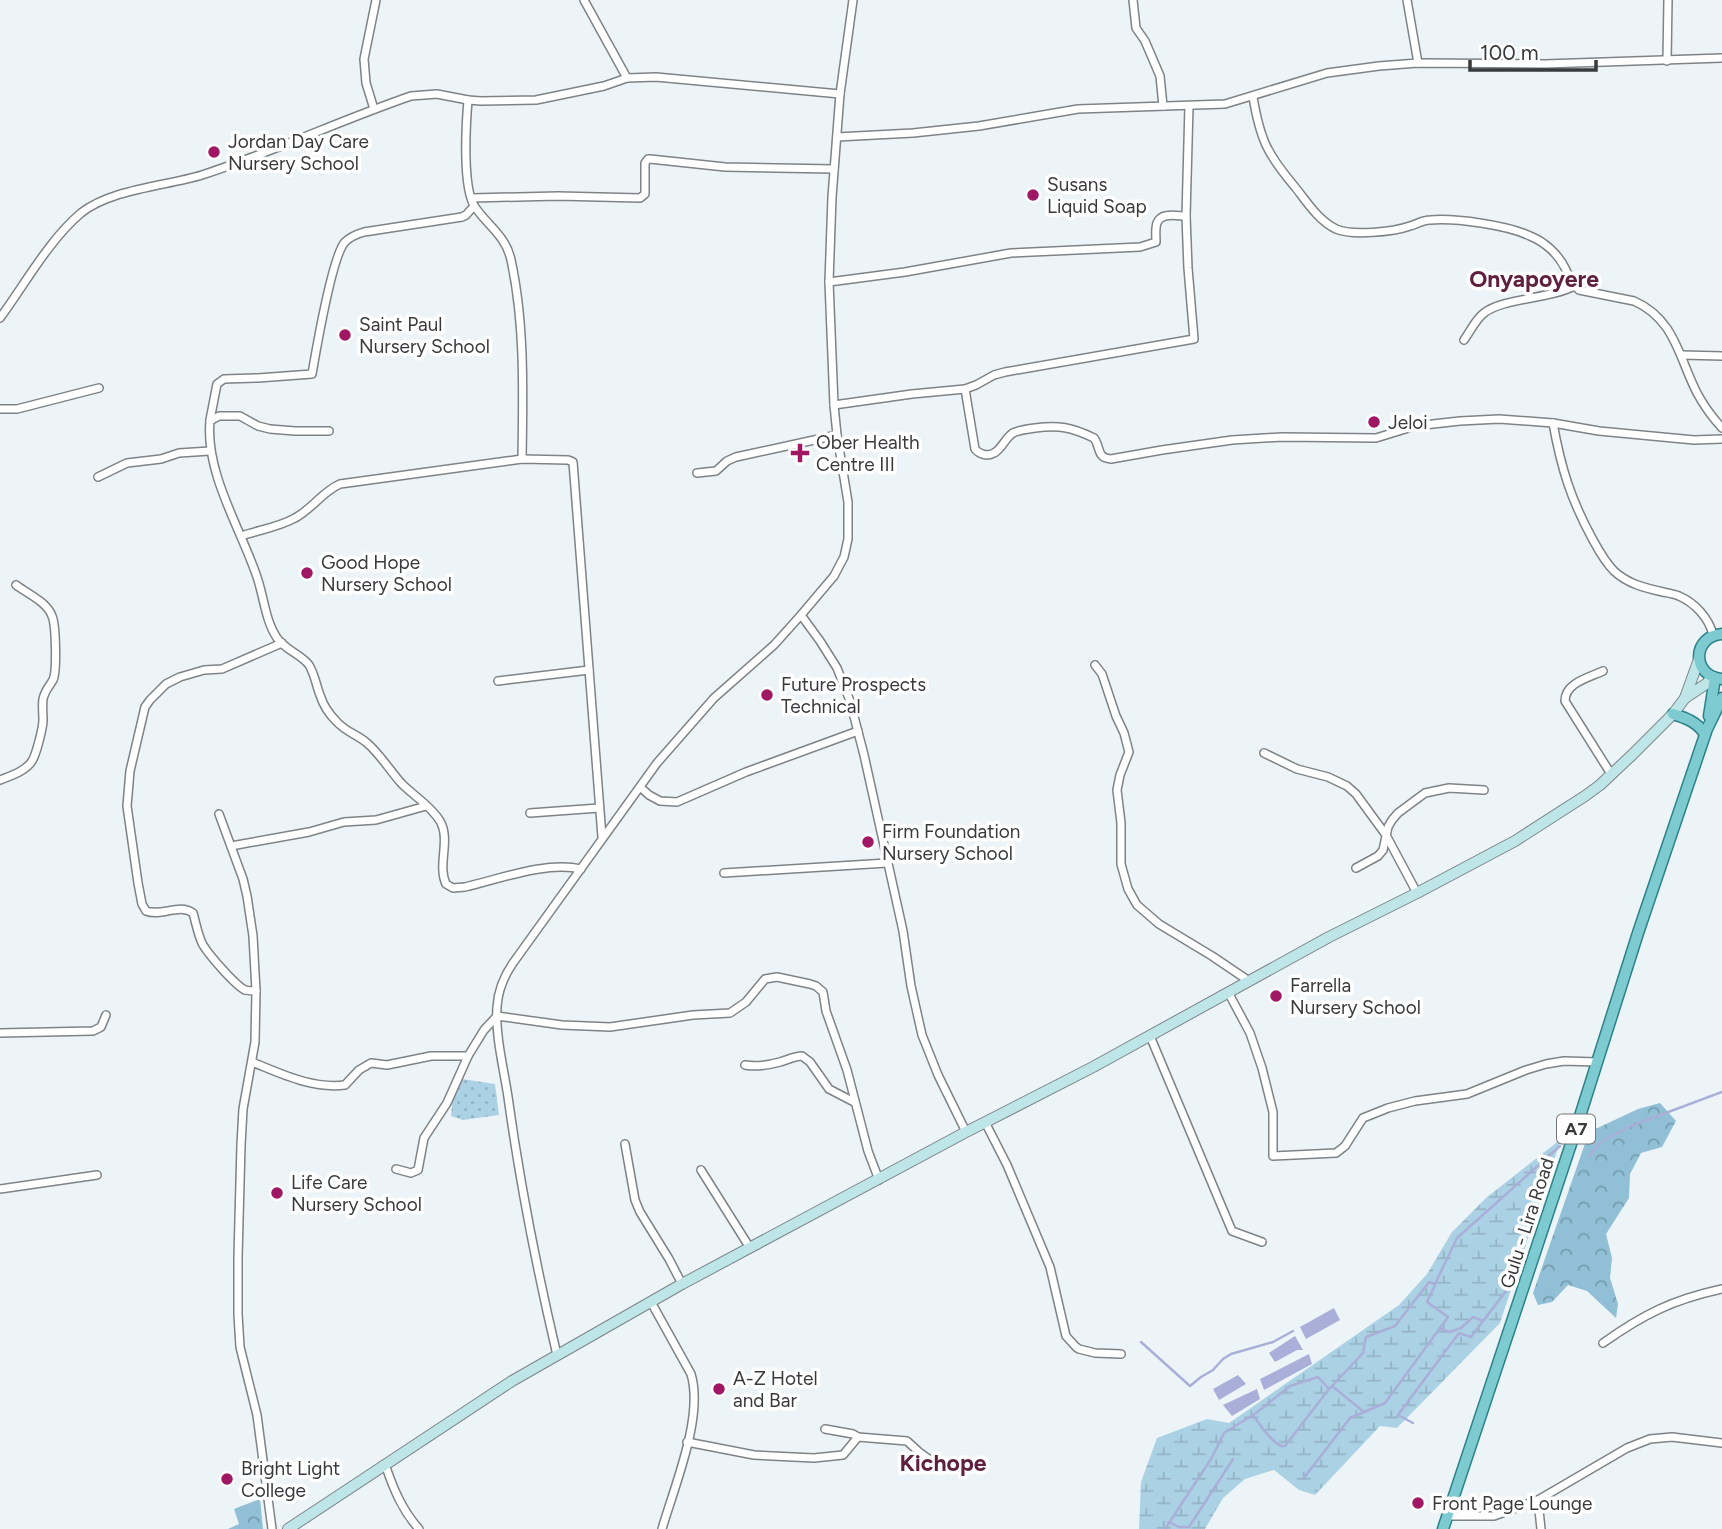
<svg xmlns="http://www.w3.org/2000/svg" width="1722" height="1529" font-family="Figtree,sans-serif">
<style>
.grass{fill:url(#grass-dots)}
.forest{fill:url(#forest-crowns)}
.wetland{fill:url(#wetland-marsh)}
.water{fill:#a9afd8}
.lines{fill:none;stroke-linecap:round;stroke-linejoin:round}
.stream{stroke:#a9afd8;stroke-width:2.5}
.street-casing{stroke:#7d8386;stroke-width:10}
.secondary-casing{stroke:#7d8386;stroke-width:12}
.primary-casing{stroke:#2d8289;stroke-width:13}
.street{stroke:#fff;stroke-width:7}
.secondary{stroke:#bee5e8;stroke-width:10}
.primary{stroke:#7dcbd1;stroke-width:10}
.poi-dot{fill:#a01764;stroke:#fff;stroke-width:2.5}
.labels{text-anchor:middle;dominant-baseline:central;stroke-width:7;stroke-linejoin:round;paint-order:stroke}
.shield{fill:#fff;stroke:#747576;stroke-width:2}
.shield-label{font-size:18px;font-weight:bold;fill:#383a3c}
.poi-label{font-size:19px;fill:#383a3c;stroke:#fff;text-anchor:start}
.street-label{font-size:19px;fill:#383a3c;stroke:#fff}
.quarter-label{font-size:23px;font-weight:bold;fill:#5f1f3e;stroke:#fff}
</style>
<defs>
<pattern id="grass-dots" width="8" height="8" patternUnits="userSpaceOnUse" patternTransform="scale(1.75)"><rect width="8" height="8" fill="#abd1e4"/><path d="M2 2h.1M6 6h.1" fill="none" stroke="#94b4c4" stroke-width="1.8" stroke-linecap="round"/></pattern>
<pattern id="forest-crowns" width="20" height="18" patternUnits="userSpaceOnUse" patternTransform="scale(1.75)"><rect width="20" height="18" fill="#90bfd6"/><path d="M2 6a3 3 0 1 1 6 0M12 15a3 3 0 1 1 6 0" fill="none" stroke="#779caf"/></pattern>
<pattern id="wetland-marsh" width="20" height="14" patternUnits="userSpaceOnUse" patternTransform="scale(1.75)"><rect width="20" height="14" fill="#abd1e4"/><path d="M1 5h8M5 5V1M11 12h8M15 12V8" fill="none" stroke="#94b4c4"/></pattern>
</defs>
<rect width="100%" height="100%" fill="#edf4f7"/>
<path class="grass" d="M462,1079L495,1084L499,1115L463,1120L451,1116L453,1093Z"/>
<g class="forest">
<path d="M1660,1103L1676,1121L1662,1147L1641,1153L1630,1174L1629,1198L1606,1234L1612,1258L1610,1278L1618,1304L1616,1318L1587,1291L1568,1285L1552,1302L1538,1305L1533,1293L1589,1132L1638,1109Z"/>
<path d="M260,1499L263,1529H228L239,1524L234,1509Z"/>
</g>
<path class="wetland" d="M1561,1139L1500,1323L1397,1428L1380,1426L1315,1495L1299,1490L1274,1470L1245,1479L1223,1498L1205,1529H1139L1141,1482L1157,1438L1207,1419L1229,1423L1399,1305L1427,1274L1452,1232L1487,1197Z"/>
<g class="water">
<path d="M1334,1308L1340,1320L1306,1339L1300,1327Z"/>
<path d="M1295,1336L1303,1350H1297L1275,1362L1269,1353Z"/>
<path d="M1309,1354L1312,1364L1264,1390L1260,1379Z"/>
<path d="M1238,1375L1246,1384L1219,1400L1213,1389Z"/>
<path d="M1257,1389L1260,1399L1232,1416L1223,1405Z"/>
</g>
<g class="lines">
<g class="stream">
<path d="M1589,1156L1601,1142L1631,1126L1722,1092"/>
<path d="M1441,1329L1450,1332L1461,1328L1473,1317L1483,1321"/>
<path d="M1141,1342L1190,1386L1201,1377L1213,1370L1223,1359L1231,1354L1273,1342L1293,1331"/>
<path d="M1332,1386L1364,1412"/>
<path d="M1253,1415C1261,1426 1269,1439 1281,1446H1285L1329,1389"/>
<path d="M1413,1423L1398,1415L1459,1333L1471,1337L1509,1287V1280L1520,1267"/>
<path d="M1303,1479L1350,1418L1385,1403L1448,1317L1427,1302L1435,1285"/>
<path d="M1169,1522L1179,1527H1189L1233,1459"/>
<path d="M1165,1529L1211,1459L1224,1433L1256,1413L1290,1386L1318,1377L1329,1389L1332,1386L1363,1353L1366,1337L1395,1326L1429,1282L1435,1284L1457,1238L1560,1146"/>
</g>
<g class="street-casing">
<g id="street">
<path d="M584,0L627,78"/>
<path d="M1133,0L1136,28L1145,41L1160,76L1163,106"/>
<path d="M1407,0L1418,63"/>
<path d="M1667,61L1668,0"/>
<path d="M1253,97C1260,139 1267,154 1295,187C1307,202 1318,220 1336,229C1352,236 1393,232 1410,226C1417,224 1423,220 1430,220C1456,218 1507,225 1530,236C1545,242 1558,254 1565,268C1569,276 1572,284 1579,290L1634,301C1675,319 1679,358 1697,393C1704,406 1712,417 1722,428"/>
<path d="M468,100C466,124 462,188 475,207C488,226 506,236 511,260C525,324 523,393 522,459"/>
<path d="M374,109L366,83L364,59L376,0"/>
<path d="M837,137L913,133L979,126L1078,109L1225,104L1327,73L1379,66L1418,63L1545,64L1722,58"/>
<path d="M472,198L558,196L640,198L645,194V163L648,159H650L725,167L834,169"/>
<path d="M829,282L905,272L1011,253L1140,247L1156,242C1156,236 1155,228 1157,223C1161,212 1177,216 1186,216"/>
<path d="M0,318C25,284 49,240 81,213C111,189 166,186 202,175C273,152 341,120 411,96L437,94L468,100L481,101L536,100L604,86L627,78L656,77L840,94"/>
<path d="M1464,340C1470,332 1475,320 1484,313C1503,298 1550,299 1574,286"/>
<path d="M1682,355L1722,356"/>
<path d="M965,389L975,449C979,454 987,457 994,453C1002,449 1005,438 1013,433C1019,430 1027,429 1035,428C1059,425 1071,427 1094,438C1101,447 1096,458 1111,459L1162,450L1232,440L1282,437L1376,438L1415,426L1460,421L1499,419L1553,423L1599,431L1694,440L1722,439"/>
<path d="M834,405L912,394L965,389L976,385L994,375L1005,372L1194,339L1188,268L1186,216L1189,106"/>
<path d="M0,409H17L99,388"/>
<path d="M210,420L217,384L224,379L258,378L312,374C316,351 332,256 345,242C350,237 357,234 364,232L462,217L466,215L474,206"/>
<path d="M1553,423C1561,468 1571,500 1593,540C1599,551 1605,562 1614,571C1628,584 1645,588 1663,592C1668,593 1674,594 1679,596C1695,603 1709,618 1713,635"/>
<path d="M329,431H295L270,429L258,426L240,416H219L210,421C205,473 241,529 257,577C264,597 265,620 277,638C285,650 301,654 309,665C315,675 316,685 320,695C323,705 330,715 337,722C346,732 358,735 367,743C381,755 390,771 402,784C414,796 431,806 440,821C451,840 437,865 446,884L453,888L465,887C500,879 546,861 581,869"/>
<path d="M697,473L716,471L727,461L736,457L837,435"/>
<path d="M98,477L127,463L161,459L179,453L210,451"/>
<path d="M241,536C259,530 279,527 295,518C312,509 322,492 340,484L522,459L568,460L573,462L602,837"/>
<path d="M801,615L820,641L837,668L850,701L864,755L903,931L911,986L922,1035L938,1075L966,1132"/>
<path d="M1095,665L1102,674L1116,716L1124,733L1129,752L1120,775L1117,790L1121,823V864L1128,889L1137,905L1159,924L1212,956L1249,981"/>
<path d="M1603,671C1588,678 1565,683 1565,701L1611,774"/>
<path d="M498,681L589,670"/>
<path d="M1264,753L1297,769L1328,777L1347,786L1356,794L1386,835L1417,893"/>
<path d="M0,780C10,776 26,771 32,761C36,755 43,728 43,720C43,713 42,706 43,699C45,690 49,687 53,680C57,672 56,625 52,616C47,602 28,594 16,585"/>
<path d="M640,787L649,795L660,801L677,802L746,772L858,731"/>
<path d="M530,813L599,808"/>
<path d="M219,814L243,879L247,896L253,936L256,991"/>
<path d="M231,846L309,832L344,822L376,820L426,806"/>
<path d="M1356,868L1378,856L1383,850L1388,827L1392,820L1398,813L1425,793L1449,788L1484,790"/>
<path d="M724,873L887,863"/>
<path d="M1228,992L1250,1033L1262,1068L1273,1112V1156L1336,1153L1345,1146L1363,1118L1388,1108L1415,1101L1467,1094L1526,1070L1546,1064L1564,1061L1597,1062"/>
<path d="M0,1033L93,1031L101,1027L106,1015"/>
<path d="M1150,1036L1232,1231L1262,1242"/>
<path d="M252,1062C282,1074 312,1089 345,1085L359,1070L371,1063L387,1065L431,1056H468L484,1030L497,1016L562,1025L610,1027L693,1015L730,1013L746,1002L765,979L777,977L810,984L816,986L823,992L826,1011L847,1070L868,1151L879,1180"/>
<path d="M745,1065C756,1067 769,1065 780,1062C788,1060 794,1056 802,1056L810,1062L829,1089L854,1102"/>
<path d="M985,1122L1007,1165L1050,1267L1066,1336L1076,1347L1079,1349L1095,1353L1121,1354"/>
<path d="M625,1144L635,1200L640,1212L669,1259L682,1284"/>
<path d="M396,1169L411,1173L418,1170L424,1138L447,1103L468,1056"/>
<path d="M701,1170L750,1248"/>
<path d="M0,1189L97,1175"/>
<path d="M651,1302L691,1374C704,1417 674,1487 662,1529"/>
<path d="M1603,1343C1644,1314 1672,1300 1722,1289"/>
<path d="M557,1355C537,1270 520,1184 508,1097C504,1070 495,1035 497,1007C498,991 504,976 513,963L657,763L714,698L774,645L801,615L834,576L844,557L848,539V502L837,435L834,405L829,282L832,197L840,94L853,0"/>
<path d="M825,1429L853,1434L858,1437L907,1441L919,1452L940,1467"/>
<path d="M687,1442L754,1455L814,1458L843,1455L858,1437"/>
<path d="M385,1464C393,1488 402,1510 419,1529"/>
<path d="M1538,1500L1541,1529"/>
<path d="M1447,1516H1494L1538,1500L1627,1448L1650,1439L1672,1437L1722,1443"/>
<path d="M272,1529L257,1415L240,1347L238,1314V1257L241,1145L243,1109L255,1042L256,991C251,991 249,991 245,990C235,985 209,955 203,945C198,936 196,923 193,913C179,903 162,917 146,911L142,904L138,883L127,806L130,771L145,707L150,700L166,684L180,677L204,670L222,669L282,643"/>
</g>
</g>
<g class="secondary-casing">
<g id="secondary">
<path d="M1685,698L1706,684L1713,677"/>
<path d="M288,1529L512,1381L682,1284L966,1132L1093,1067L1329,937L1417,893L1515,841L1585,796L1600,785L1632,755L1673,714L1685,698L1699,659"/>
</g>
</g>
<g class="primary-casing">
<g id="primary">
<path d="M1722,634C1692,636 1691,676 1722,679"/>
<path d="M1673,714C1686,718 1697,722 1705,734"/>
<path d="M1709,716L1715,678"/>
<path d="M1443,1529L1574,1135L1638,933L1707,729L1722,698"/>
</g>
</g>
<use href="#street" class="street"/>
<use href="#secondary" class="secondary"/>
<use href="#primary" class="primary"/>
</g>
<g class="poi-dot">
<circle cx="214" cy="152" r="7"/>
<circle cx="1033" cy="195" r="7"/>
<circle cx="345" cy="335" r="7"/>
<circle cx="1374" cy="422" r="7"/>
<path d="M796.5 442.5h7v7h7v7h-7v7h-7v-7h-7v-7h7z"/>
<circle cx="307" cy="573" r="7"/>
<circle cx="767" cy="695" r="7"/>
<circle cx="868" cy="842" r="7"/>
<circle cx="1276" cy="996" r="7"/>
<circle cx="277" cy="1193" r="7"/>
<circle cx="719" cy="1389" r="7"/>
<circle cx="227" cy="1479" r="7"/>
<circle cx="1418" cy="1503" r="7"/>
</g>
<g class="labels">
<rect class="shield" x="1557" y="1114.5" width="38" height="29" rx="5"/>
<g class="shield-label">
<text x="1576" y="1129">A7</text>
</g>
<g class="poi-label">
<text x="228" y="141">Jordan Day Care<tspan x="228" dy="22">Nursery School</tspan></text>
<text x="1047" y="184">Susans<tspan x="1047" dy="22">Liquid Soap</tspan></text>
<text x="359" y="324">Saint Paul<tspan x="359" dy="22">Nursery School</tspan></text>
<text x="1388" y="422">Jeloi</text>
<text x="816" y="442">Ober Health<tspan x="816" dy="22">Centre III</tspan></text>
<text x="321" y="562">Good Hope<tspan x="321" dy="22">Nursery School</tspan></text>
<text x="781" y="684">Future Prospects<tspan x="781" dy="22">Technical</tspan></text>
<text x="882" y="831">Firm Foundation<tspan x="882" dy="22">Nursery School</tspan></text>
<text x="1290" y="985">Farrella<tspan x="1290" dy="22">Nursery School</tspan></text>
<text x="291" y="1182">Life Care<tspan x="291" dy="22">Nursery School</tspan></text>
<text x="733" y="1378">A-Z Hotel<tspan x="733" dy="22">and Bar</tspan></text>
<text x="241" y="1468">Bright Light<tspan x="241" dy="22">College</tspan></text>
<text x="1432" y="1503">Front Page Lounge</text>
</g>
<g class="street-label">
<text transform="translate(1527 1223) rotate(-72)">Gulu - Lira Road</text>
</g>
<g class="quarter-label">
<text x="1534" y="279">Onyapoyere</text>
<text x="943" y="1463">Kichope</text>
</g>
</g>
<path d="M1470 60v10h126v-10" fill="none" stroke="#383a3c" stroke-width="3.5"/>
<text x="1480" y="60" font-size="21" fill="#383a3c" stroke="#ffffff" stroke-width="5" paint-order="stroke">100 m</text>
</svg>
